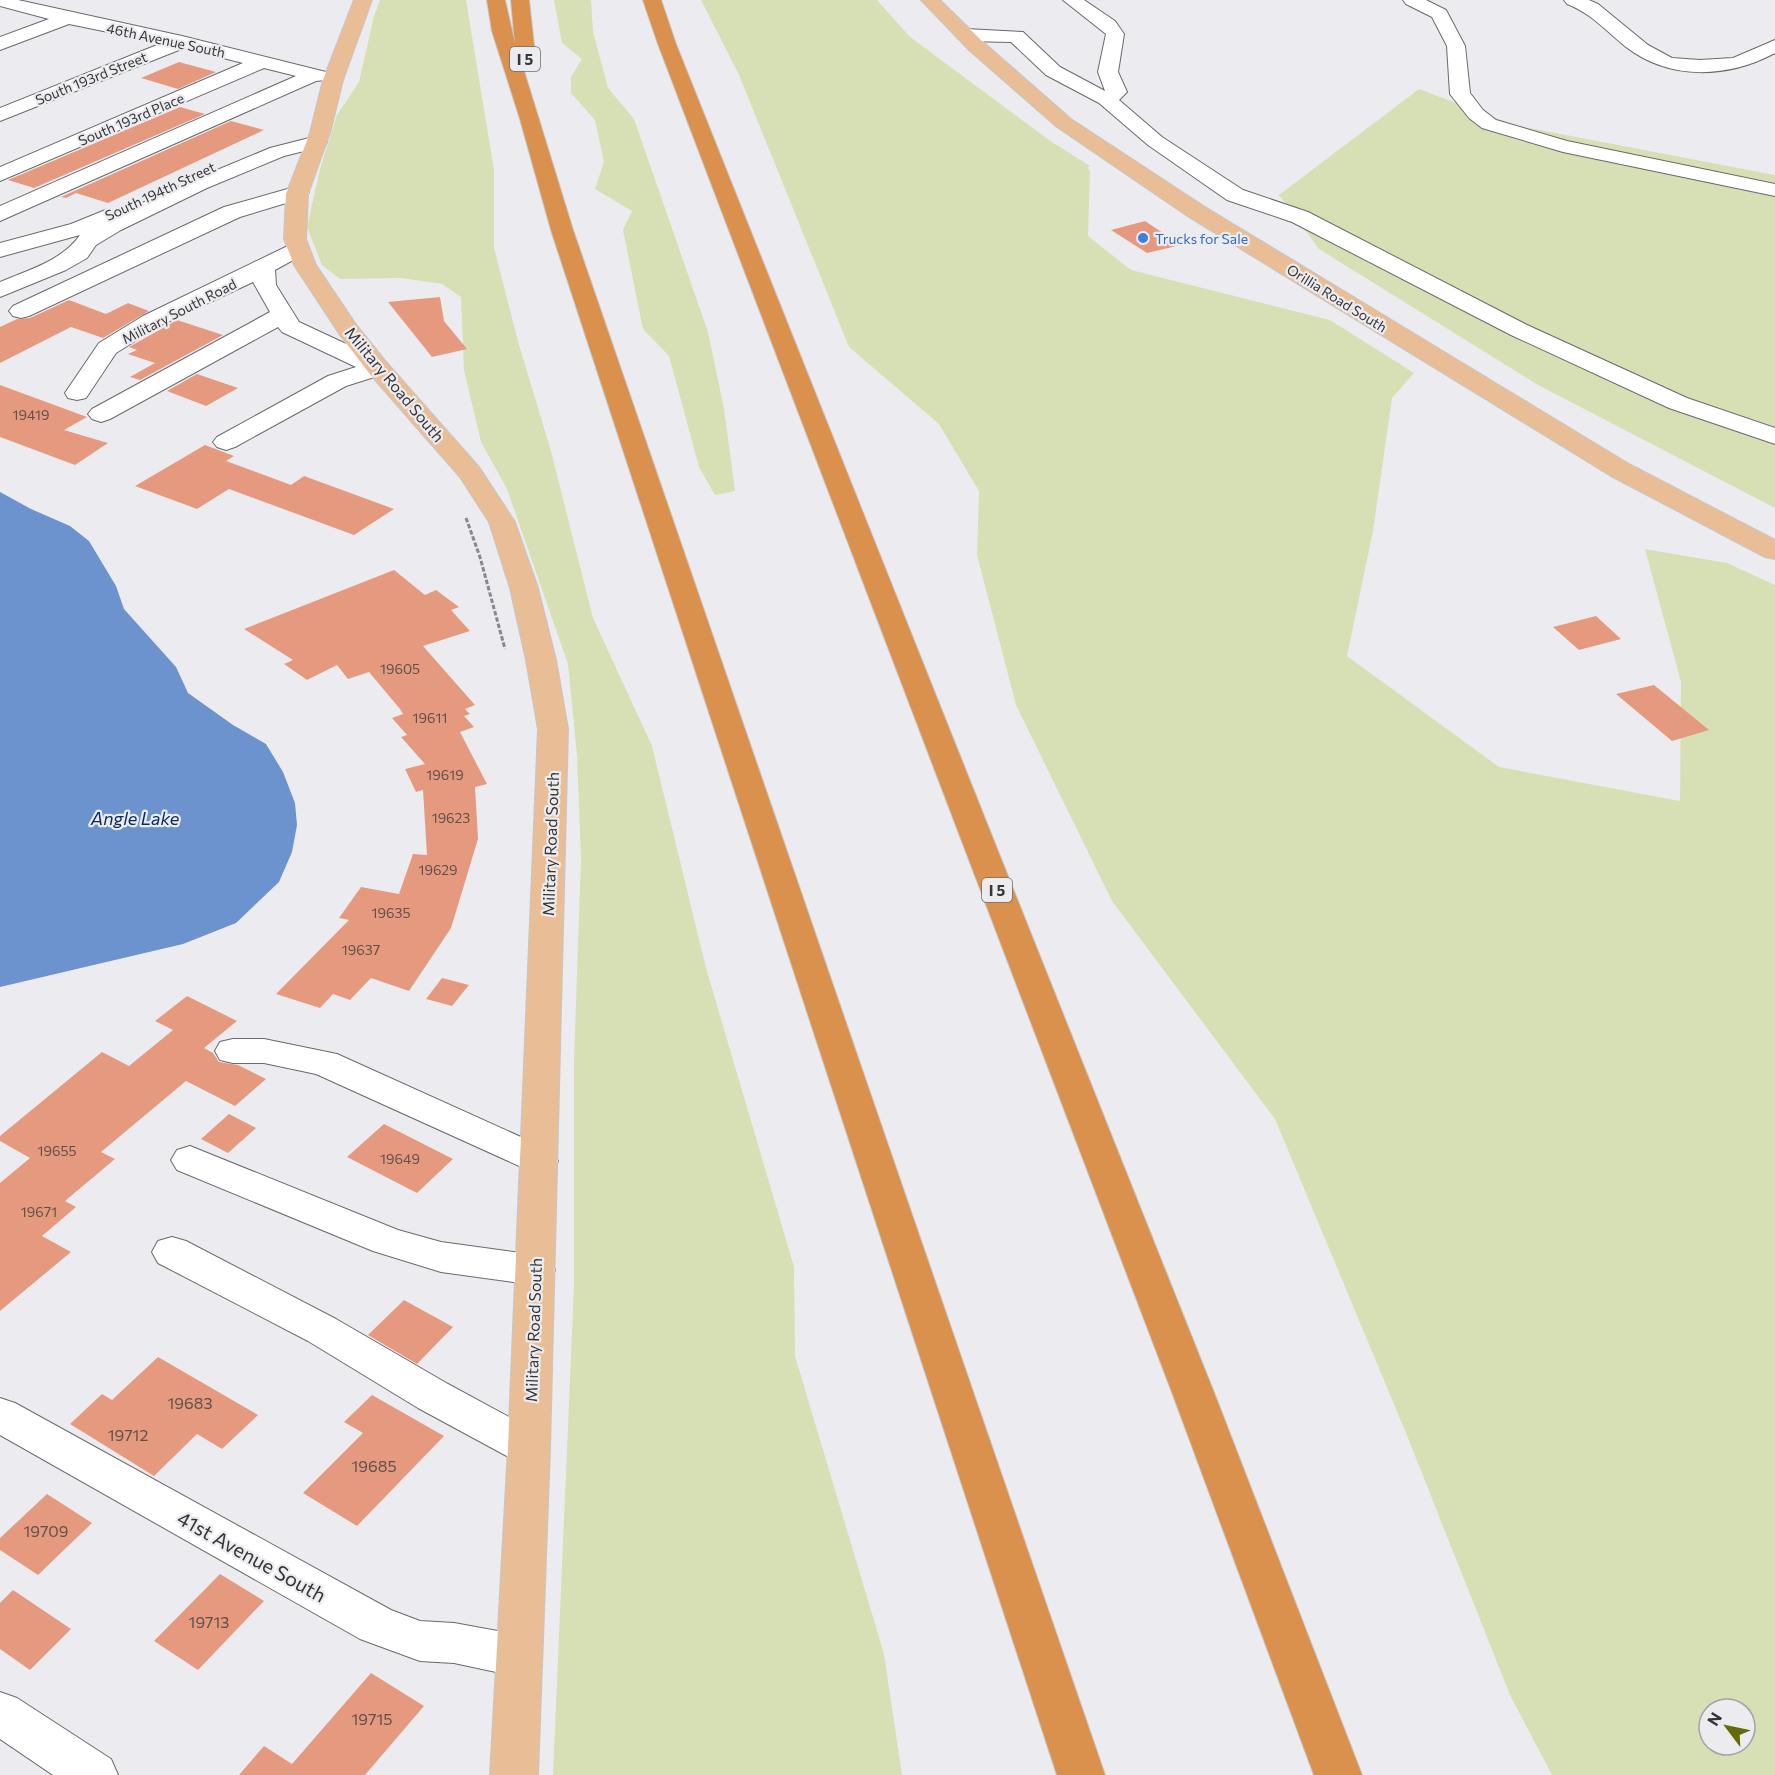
<svg xmlns="http://www.w3.org/2000/svg" width="1775" height="1775" font-family="Commissioner,sans-serif">
<style>
.green{fill:#d6e0b4;fill-rule:evenodd}
.water{fill:#6c93ce}
.building{fill:#e59a80}
.lines{fill:none;stroke-linecap:round;stroke-linejoin:round}
.minor-casing{stroke:#69696d;stroke-width:2}
.major-casing{stroke:#c7c7c7;stroke-width:2}
.highway-casing{stroke:#c7c7c7;stroke-width:2}
.path{stroke:#89898b;stroke-width:3;stroke-dasharray:4.5 2;stroke-linecap:butt}
.minor{fill:#fff;fill-rule:evenodd}
.major{fill:#e9bd95;fill-rule:evenodd}
.highway{fill:#db914e;fill-rule:evenodd}
.shop-dot{fill:#3f7fe0;stroke:#ececf0;stroke-width:2}
.labels{text-anchor:middle;dominant-baseline:central;stroke-width:4.5;stroke-linejoin:round;paint-order:stroke}
.far-street-label{font-size:14px;fill:#363637;stroke:#ececf0}
.far-shop-label{font-size:14px;fill:#366cbe;stroke:#ececf0;text-anchor:start}
.number-label{font-size:14px;fill:#624f49}
.shield{fill:#ececf0;stroke:#6d6d6e;stroke-width:1.5}
.shield-label{font-size:15px;font-weight:bold;fill:#363637}
.street-label{font-size:16px;fill:#363637;stroke:#ececf0}
.near-number-label{font-size:16px;fill:#624f49}
.water-label{font-size:18px;font-style:italic;fill:#062c60;stroke:#ececf0}
.near-street-label{font-size:20px;fill:#363637;stroke:#ececf0}
</style>
<rect width="100%" height="100%" fill="#ececf0"/>
<g class="green">
<path d="M380,0H466L494,170V248L519,345L551,451L593,618L652,746L706,968L794,1267L795,1356L884,1654L902,1775H553L574,1286V1060L581,858L577,755L568,664L507,489L481,442L464,370L461,297L442,284L402,278L340,279L322,265L307,227L320,169L337,115L359,82L374,16Z"/>
<path d="M554,0H591L593,32L608,88L634,119L708,332L724,409L735,491L715,495L699,467L669,356L643,329L623,230L632,211L595,189L604,162L595,120L571,93V77L582,59L562,43Z"/>
<path d="M701,0H877L910,37L1049,140L1090,166L1087,168L1090,171L1088,236L1131,270L1330,320L1414,373L1392,398L1373,531L1347,656L1499,767L1680,801L1681,682L1645,549L1727,563L1775,585V1775H1552L1510,1695L1406,1433L1275,1119L1112,901L1016,705L977,555L979,491L939,424L849,347L739,75ZM1709,1709H1745V1745H1709Z"/>
<path d="M1419,89L1514,125L1775,175V508L1538,385L1319,249L1279,195Z"/>
</g>
<path class="water" d="M0,492L31,509L70,526L89,541L116,586L124,609L176,667L188,693L233,725L266,744L283,772L295,803L297,825L292,852L279,882L236,923L183,944L0,987Z"/>
<g class="building">
<path d="M179,62L216,72L178,89L141,78Z"/>
<path d="M180,107L205,114L34,188L8,180Z"/>
<path d="M231,121L264,130L108,203L76,193L66,198L61,197Z"/>
<path d="M1145,221L1181,245L1147,253L1111,230Z"/>
<path d="M440,297L444,321L467,349L432,357L388,302Z"/>
<path d="M69,300L106,314L128,303L149,311L103,338L71,327L0,363V327L17,319L30,318Z"/>
<path d="M177,320L223,335L140,380L130,377L155,363L128,354L137,350L129,347Z"/>
<path d="M197,374L238,388L206,406L167,391Z"/>
<path d="M0,385L87,417L64,430L108,443L75,465L0,437Z"/>
<path d="M205,445L234,456L226,461L291,485L304,476L394,509L354,535L229,489L197,509L135,486Z"/>
<path d="M394,570L425,595L436,590L459,607L451,610L470,631L423,646L475,705L465,709L470,714L464,716L474,727L460,732L487,784L475,787L478,839L451,928L409,991L371,978L350,1000L333,994L320,1008L276,994L349,920L339,918L361,887L399,894L413,854L427,855L423,790L416,792L405,769L425,764L401,737L407,735L392,718L403,714L400,709L369,672L348,679L337,665L307,680L284,664L293,660L244,629Z"/>
<path d="M1596,616L1621,639L1579,650L1553,627Z"/>
<path d="M1654,685L1709,730L1672,741L1616,694Z"/>
<path d="M442,978L469,985L452,1006L426,999Z"/>
<path d="M187,996L237,1021L204,1048L213,1053L219,1062L238,1065L266,1079L235,1106L186,1081L101,1152L115,1159L65,1201L76,1207L42,1236L71,1252L0,1311V1183L30,1158L0,1141V1136L102,1052L129,1066L173,1030L155,1021Z"/>
<path d="M229,1114L256,1128L228,1153L201,1139Z"/>
<path d="M384,1124L453,1159L417,1193L347,1157Z"/>
<path d="M404,1300L453,1327L417,1364L368,1335Z"/>
<path d="M158,1357L258,1415L222,1449L197,1434L154,1476L70,1424L102,1394L112,1400Z"/>
<path d="M372,1395L444,1436L357,1526L303,1493L363,1433L344,1422Z"/>
<path d="M47,1494L92,1523L38,1575L0,1550V1538Z"/>
<path d="M220,1574L264,1601L198,1670L154,1641Z"/>
<path d="M13,1590L71,1629L30,1670L0,1649V1603Z"/>
<path d="M371,1673L424,1706L365,1775H239L264,1746L292,1764Z"/>
</g>
<g class="lines">
<g class="minor-casing">
<g id="minor">
<path d="M0,0H18L182,36L326,72L329,76L326,80L316,81L0,221V206L296,76L264,68L0,181V167L243,63L184,48L0,121V108L162,43L69,24L0,50V37L49,19L0,6Z"/>
<path d="M1063,0H1084L1115,21L1124,34L1118,72L1127,92L1119,100L1162,137L1243,190L1308,212L1527,325L1687,398L1775,428V444L1669,408L1511,335L1292,222L1227,200L1148,145L1099,103L1046,75L1011,42L966,41L959,39L957,35L959,31L966,29L1023,32L1060,67L1105,91L1098,72L1106,34Z"/>
<path d="M1403,0H1426L1446,10L1465,46L1470,93L1483,110L1496,120L1567,141L1775,184V196L1563,152L1482,128L1469,118L1450,94L1447,46L1432,17L1406,4Z"/>
<path d="M1564,0H1589L1598,4L1648,45L1672,58L1700,60L1733,58L1775,40V53C1728,78 1670,81 1626,47C1606,31 1591,13 1567,4Z"/>
<path d="M317,136L324,138L327,142L324,146L284,156L207,188L121,230L96,245L87,258L66,270L0,297V282C28,270 62,261 80,235L0,257V243L71,224L108,209L118,214L193,180L270,148Z"/>
<path d="M298,186L306,187L309,192L306,197L240,217L29,316L21,318L13,316L9,311L13,306L224,207Z"/>
<path d="M298,241L306,243L309,248L306,253L275,270L276,285L299,322L387,363L390,368L387,373L346,386L235,447L226,450L217,447L213,442L217,437L328,376L356,367L282,332L278,327L110,419L101,422L92,419L88,414L92,409L270,312L253,282L159,326L116,353L86,398L77,400L68,398L65,393L99,343L143,316Z"/>
<path d="M233,1039H264L337,1054L552,1151L558,1161L552,1171L539,1175L316,1074L264,1063H233L220,1060L215,1051L220,1042Z"/>
<path d="M190,1146L398,1230L441,1242L535,1255L549,1259L555,1270L549,1281L535,1285L441,1272L373,1251L177,1170L171,1160L177,1150Z"/>
<path d="M172,1237L186,1241L336,1319L448,1384L544,1436L550,1448L544,1460L529,1466L514,1460L418,1408L308,1341L158,1263L152,1252L158,1241Z"/>
<path d="M0,1398L15,1403L391,1610L420,1621L454,1623L519,1635L535,1642L542,1656L535,1670L519,1677L454,1663L420,1661L360,1639L0,1435Z"/>
<path d="M0,1692L17,1698L111,1759L118,1775H53L0,1739Z"/>
</g>
</g>
<g class="major-casing">
<g id="major">
<path d="M354,0H372L343,80L330,133L308,194L306,239L316,265L357,326L387,363L479,467L515,522L538,588L556,660L568,729L550,1448L538,1775H490L508,1448L538,729L526,660L510,588L489,522L460,477L369,373L340,335L294,265L284,239L286,194L310,133L323,80Z"/>
<path d="M921,0H940L983,42L1071,119L1205,207L1629,464L1775,540V559L1765,557L1611,476L1189,217L1057,127L969,50Z"/>
</g>
</g>
<g class="highway-casing">
<g id="highway">
<path d="M487,0H505L515,44L511,0H529L535,54L532,58H520L573,230L1105,1775H1057L551,230L520,119L492,31Z"/>
<path d="M643,0H661L676,44L1215,1395L1362,1775H1314L1173,1395L658,44Z"/>
</g>
</g>
<path class="path" d="M466,518L480,557L505,649"/>
<use href="#minor" class="minor"/>
<use href="#major" class="major"/>
<use href="#highway" class="highway"/>
</g>
<circle class="shop-dot" cx="1143" cy="238" r="6"/>
<g class="labels">
<g class="far-street-label">
<text transform="translate(166 40) rotate(12)">46th Avenue South</text>
<text transform="translate(91 78) rotate(-22)">South 193rd Street</text>
<text transform="translate(131 119) rotate(-23)">South 193rd Place</text>
<text transform="translate(160 191) rotate(-25)">South 194th Street</text>
<text transform="translate(1337 298) rotate(32)">Orillia Road South</text>
<text transform="translate(179 311) rotate(-27)">Military South Road</text>
</g>
<g class="far-shop-label">
<text x="1155" y="238">Trucks for Sale</text>
</g>
<g class="number-label">
<text x="31" y="414">19419</text>
<text x="400" y="668">19605</text>
<text x="430" y="717">19611</text>
<text x="445" y="774">19619</text>
<text x="451" y="817">19623</text>
<text x="438" y="869">19629</text>
<text x="391" y="912">19635</text>
<text x="361" y="949">19637</text>
<text x="57" y="1150">19655</text>
<text x="400" y="1158">19649</text>
<text x="39" y="1211">19671</text>
</g>
<g class="shield">
<rect x="510" y="47" width="30" height="24" rx="4.5"/>
<rect x="982" y="878" width="30" height="24" rx="4.5"/>
</g>
<g class="shield-label">
<text x="525" y="59">I 5</text>
<text x="997" y="890">I 5</text>
</g>
<g class="street-label">
<text transform="translate(395 384) rotate(50)">Military Road South</text>
<text transform="translate(550 844) rotate(-88)">Military Road South</text>
<text transform="translate(533 1330) rotate(-88)">Military Road South</text>
</g>
<g class="near-number-label">
<text x="190" y="1402">19683</text>
<text x="128" y="1434">19712</text>
<text x="374" y="1465">19685</text>
<text x="46" y="1530">19709</text>
<text x="209" y="1621">19713</text>
<text x="372" y="1718">19715</text>
</g>
<g class="water-label">
<text x="135" y="818">Angle Lake</text>
</g>
<g class="near-street-label">
<text transform="translate(252 1556) rotate(29)">41st Avenue South</text>
</g>
</g>
<g transform="translate(1727 1727) rotate(302)"><circle r="28" fill="#ececf0" stroke="#a3a3a6" stroke-width="1.5"/>
<path d="M0-4.5L10 22L0 15L-10 22Z" fill="#656a0b"/>
<text y="-9" font-size="16" font-weight="bold" text-anchor="middle" fill="#363637">N</text>
</g>
</svg>
